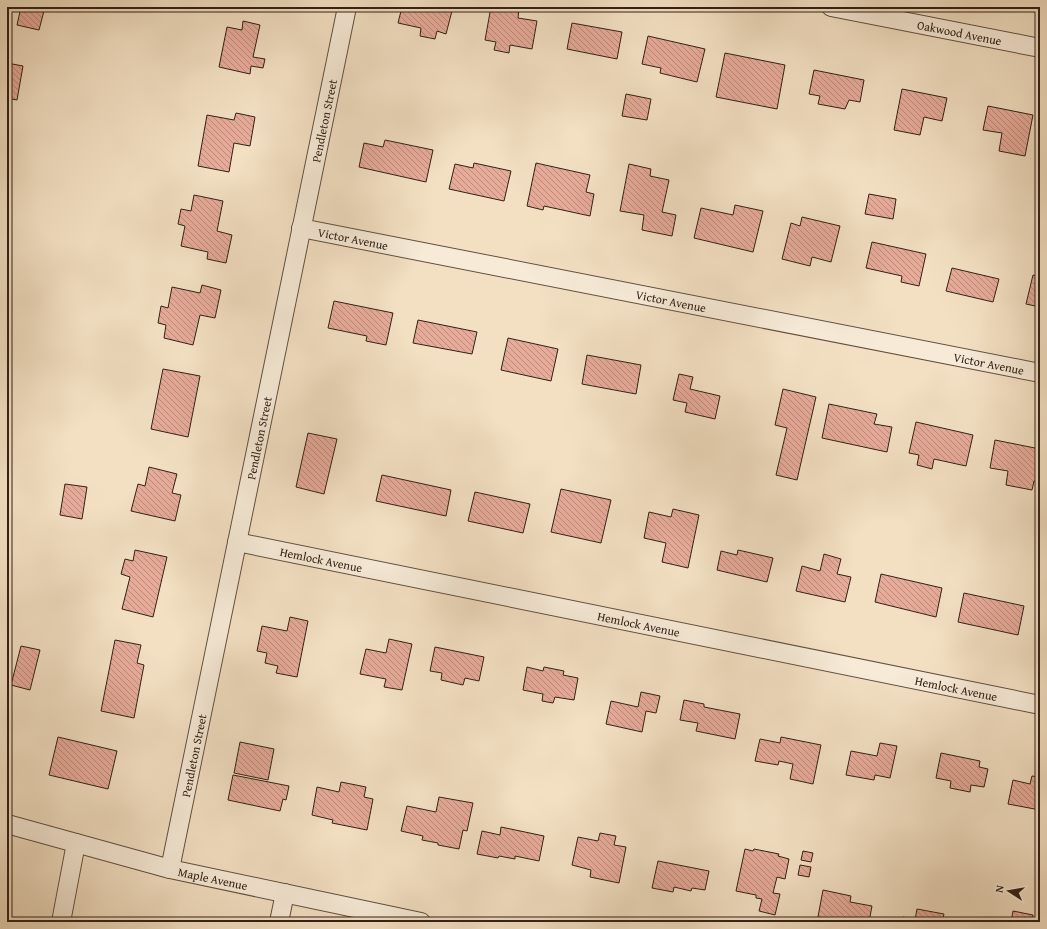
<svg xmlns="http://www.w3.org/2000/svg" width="1047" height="929" font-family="'Gentium Book Plus',serif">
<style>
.building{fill:url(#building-back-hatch);stroke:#312016}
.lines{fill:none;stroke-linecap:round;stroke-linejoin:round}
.minor-casing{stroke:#625041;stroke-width:20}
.minor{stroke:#f7ebd8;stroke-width:18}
.labels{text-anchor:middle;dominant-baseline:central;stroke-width:4;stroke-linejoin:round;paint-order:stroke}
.street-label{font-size:12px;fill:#312016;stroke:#f7ebd8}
</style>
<defs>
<pattern id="building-back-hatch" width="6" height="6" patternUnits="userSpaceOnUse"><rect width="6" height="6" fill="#e7ab9a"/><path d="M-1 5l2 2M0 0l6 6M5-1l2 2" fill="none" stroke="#bc8b7d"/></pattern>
</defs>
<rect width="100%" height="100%" fill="#f3e0c3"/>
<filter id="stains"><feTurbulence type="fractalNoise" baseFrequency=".005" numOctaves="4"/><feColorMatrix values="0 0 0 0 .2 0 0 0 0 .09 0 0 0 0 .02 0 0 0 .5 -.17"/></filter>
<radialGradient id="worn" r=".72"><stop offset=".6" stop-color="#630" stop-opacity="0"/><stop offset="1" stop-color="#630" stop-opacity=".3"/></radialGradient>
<g class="building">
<path d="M21,7H45L39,30L17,25Z"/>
<path d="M402,7H453L446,34L437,31L435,39L420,36L421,28L398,23Z"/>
<path d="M491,7H511L519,9L518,18L537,21L532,49L510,45L509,53L494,50L496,42L485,40Z"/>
<path d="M243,21L260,25L253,57L265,59L263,68L251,66L250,74L219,67L227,27L242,30Z"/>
<path d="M572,23L622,32L617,59L567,49Z"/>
<path d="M648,36L705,49L697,82L660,73L661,68L642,64Z"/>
<path d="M725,53L785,65L777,109L716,97Z"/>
<path d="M7,63L23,66L17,100L7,98Z"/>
<path d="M814,70L864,80L860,102L849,100L845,109L818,104L820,96L809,94Z"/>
<path d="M902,89L947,98L942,121L924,117L920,135L894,130Z"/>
<path d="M626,94L651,99L647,120L622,116Z"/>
<path d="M988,106L1033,115L1025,156L999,151L1002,133L983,130Z"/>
<path d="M236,113L255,117L250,146L234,143L229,172L198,166L207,115L234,120Z"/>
<path d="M385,140L433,150L426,182L359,167L364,143L383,147Z"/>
<path d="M474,163L511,171L504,201L449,189L455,164L473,168Z"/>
<path d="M536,163L590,175L586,192L594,194L590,216L544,206L543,210L527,206Z"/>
<path d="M629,164L651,169L650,176L669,180L662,212L676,215L672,236L642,230L644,215L620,211Z"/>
<path d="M869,194L896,199L893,219L865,214Z"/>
<path d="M194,195L223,201L217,231L232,235L226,263L207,259L208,252L181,246L185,226L178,224L181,209L191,211Z"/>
<path d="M735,205L763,211L753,252L694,238L701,208L733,215Z"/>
<path d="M802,217L840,226L831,262L812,257L810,266L782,259L791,223L800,226Z"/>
<path d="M872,242L926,254L919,286L901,282L902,276L866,268Z"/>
<path d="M952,268L999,279L993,302L946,291Z"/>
<path d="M1033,275L1040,277V307L1026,304Z"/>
<path d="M202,285L221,290L215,318L200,315L193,345L164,338L166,325L158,323L161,306L168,308L172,287L200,293Z"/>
<path d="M334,301L393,313L386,345L366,341L367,336L328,328Z"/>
<path d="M418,320L477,332L472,354L413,343Z"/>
<path d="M508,338L558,349L551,381L501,370Z"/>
<path d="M587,355L641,365L636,394L582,384Z"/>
<path d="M163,369L200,376L188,437L151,429Z"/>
<path d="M679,374L693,377L690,389L720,396L715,419L685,412L687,403L673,400Z"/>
<path d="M783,389L816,397L797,480L776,475L787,428L775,425Z"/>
<path d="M829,404L877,414L874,424L892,427L887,452L822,438Z"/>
<path d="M916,422L973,435L966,466L934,459L932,469L917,465L919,455L909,453Z"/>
<path d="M308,433L337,439L324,494L296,487Z"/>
<path d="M995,440L1040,449V482L1034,481L1032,490L1006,485L1008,471L990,468Z"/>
<path d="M149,467L177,474L172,493L181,495L175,521L131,511L138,484L145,486Z"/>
<path d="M382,475L451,490L446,516L376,501Z"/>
<path d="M65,484L87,487L82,519L60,515Z"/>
<path d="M561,489L611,500L601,543L551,532Z"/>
<path d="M475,492L530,504L523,533L468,521Z"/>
<path d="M673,509L699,515L688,568L662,562L666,543L644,538L649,512L671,517Z"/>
<path d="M135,550L167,557L153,617L122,609L130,577L121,574L125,559L133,561Z"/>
<path d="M738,550L773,558L767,582L717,570L721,551L737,555Z"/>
<path d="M824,554L841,559L837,574L851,577L845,602L796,591L802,566L820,571Z"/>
<path d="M881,574L942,588L936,617L875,602Z"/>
<path d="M964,593L1024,606L1018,635L958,622Z"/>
<path d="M290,617L308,621L297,677L276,673L278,666L265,663L267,653L257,651L262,626L287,631Z"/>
<path d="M389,639L412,644L402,690L384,687L386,679L360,674L366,649L386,653Z"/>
<path d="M115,640L141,645L137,663L144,665L134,718L101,711Z"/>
<path d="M21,646L40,650L30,690L11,685Z"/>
<path d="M435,647L484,657L479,681L465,678L463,685L441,680L442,673L430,671Z"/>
<path d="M527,667L543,671L544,667L564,671L563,675L578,678L574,700L555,697L553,703L542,701L543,694L523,690Z"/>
<path d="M641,692L660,696L656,713L646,711L642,732L606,724L611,701L638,707Z"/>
<path d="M684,700L704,704V707L740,714L735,739L696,731L698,723L680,720Z"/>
<path d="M58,737L117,751L108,789L49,775Z"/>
<path d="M781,737L821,745L813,784L790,779L793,764L779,761L778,765L755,761L760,739L780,743Z"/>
<path d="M240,742L274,749L268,780L234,773Z"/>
<path d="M880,743L897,746L890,778L875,775L874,780L846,775L851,751L877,756Z"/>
<path d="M941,753L980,761L979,767L988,769L984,787L971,785L970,792L950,788L951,781L936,778Z"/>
<path d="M233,775L289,786L286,800L283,799L280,811L228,800Z"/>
<path d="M1032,776L1040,777V810L1008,804L1013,780L1030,784Z"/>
<path d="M341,782L366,787L364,797L373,799L367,830L332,823L333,820L312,815L317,787L339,792Z"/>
<path d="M439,797L473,803L467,831L463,830L459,849L438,845V843L422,840L423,836L401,831L407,806L436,812Z"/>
<path d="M501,827L544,836L539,861L515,856V859L499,856L498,858L477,854L482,831L500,835Z"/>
<path d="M600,833L616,836L614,845L626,847L619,883L590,877L591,870L572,865L578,837L598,841Z"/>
<path d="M745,849L753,851L754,849L779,854L778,856L789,859L785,879L777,877L773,893L780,894L775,915L759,911L762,899L756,898V895L736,891Z"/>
<path d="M803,851L813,853L811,862L801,860Z"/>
<path d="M658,861L709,871L705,890L692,888L691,891L674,887L673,892L652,888Z"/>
<path d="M800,865L811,867L809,877L798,875Z"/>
<path d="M823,890L851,896L850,902L872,906L869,922H817Z"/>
<path d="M917,909L944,914L942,922H902L903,917L915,920Z"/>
<path d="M1013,911L1033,915L1032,922H1011Z"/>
</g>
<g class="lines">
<g class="minor-casing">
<g id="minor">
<path id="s1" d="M831,7L1040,48"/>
<path id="s2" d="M301,228L1040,373"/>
<path id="s3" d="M237,542L1040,705"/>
<path id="s4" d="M7,824L170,869L421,922"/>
<path id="s5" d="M170,869L347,7"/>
<path d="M61,922L76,843"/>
<path d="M279,922L285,893"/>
</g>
</g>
<use href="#minor" class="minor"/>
</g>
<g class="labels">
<g class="street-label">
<text stroke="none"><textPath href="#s1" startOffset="131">Oakwood Avenue</textPath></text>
<text stroke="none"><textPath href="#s5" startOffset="764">Pendleton Street</textPath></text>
<text stroke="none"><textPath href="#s2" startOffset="53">Victor Avenue</textPath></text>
<text stroke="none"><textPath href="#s2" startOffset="377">Victor Avenue</textPath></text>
<text stroke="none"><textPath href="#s2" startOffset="701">Victor Avenue</textPath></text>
<text stroke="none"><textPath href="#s5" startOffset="440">Pendleton Street</textPath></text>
<text stroke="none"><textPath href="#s3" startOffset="86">Hemlock Avenue</textPath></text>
<text stroke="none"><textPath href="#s3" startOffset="410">Hemlock Avenue</textPath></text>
<text stroke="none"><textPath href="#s3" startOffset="734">Hemlock Avenue</textPath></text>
<text stroke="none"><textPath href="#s5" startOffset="116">Pendleton Street</textPath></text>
<text stroke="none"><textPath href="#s4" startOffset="213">Maple Avenue</textPath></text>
</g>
</g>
<rect width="1047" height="929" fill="none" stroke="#f3e0c3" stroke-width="24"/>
<rect x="8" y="8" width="1031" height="913" fill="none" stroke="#312016" stroke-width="2"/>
<rect x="12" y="12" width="1023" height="905" fill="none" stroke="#312016"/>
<g transform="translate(1009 891) rotate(282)" stroke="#f7ebd8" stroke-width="3" paint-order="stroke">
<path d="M0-3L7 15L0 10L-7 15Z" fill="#312016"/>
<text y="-6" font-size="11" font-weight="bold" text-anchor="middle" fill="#312016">N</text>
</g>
<rect width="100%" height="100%" filter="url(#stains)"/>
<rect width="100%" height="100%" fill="url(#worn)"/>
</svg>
